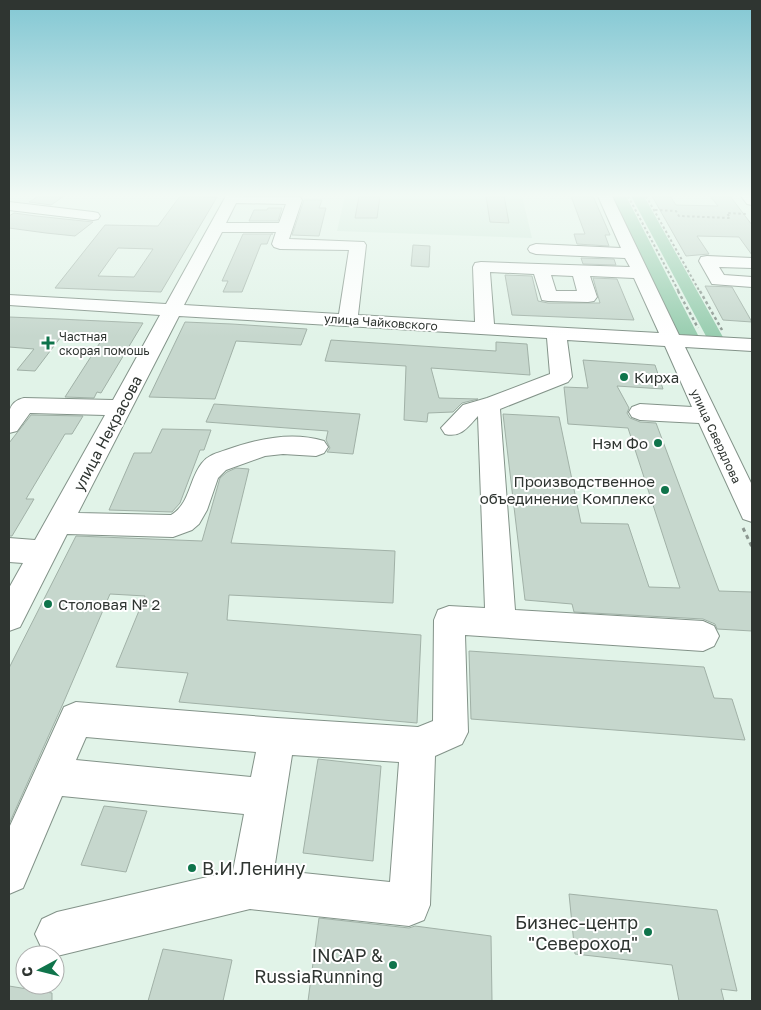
<svg xmlns="http://www.w3.org/2000/svg" width="761" height="1010" font-family="'Golos Text',sans-serif">
<style>
.built{fill:#cfe8da}
.green{fill:#98cdaf}
.building{fill:#c6d7cd;stroke:#a1b1a7;fill-rule:evenodd}
.lines{fill:none;stroke-linecap:round;stroke-linejoin:round}
.minor-casing{stroke:#839389;stroke-width:2}
.path-far2{stroke:#8b9790;stroke-width:2;stroke-dasharray:2.5 2.5;stroke-linecap:butt}
.path-far1{stroke:#8b9790;stroke-width:2.5;stroke-dasharray:3 3;stroke-linecap:butt}
.path{stroke:#8b9790;stroke-width:3;stroke-dasharray:4 4;stroke-linecap:butt}
.minor{fill:#fff;fill-rule:evenodd}
.poi-dot{fill:#0f744b;stroke:#fff;stroke-width:2}
.labels{text-anchor:middle;dominant-baseline:central;stroke-width:4;stroke-linejoin:round;paint-order:stroke}
.far-street-label{font-size:12px;fill:#2f3531;stroke:#fff}
.far-poi-label{font-size:12px;fill:#2f3531;stroke:#fff;text-anchor:start}
.poi-label{font-size:15px;fill:#2f3531;stroke:#fff;text-anchor:start}
.street-label{font-size:15px;fill:#2f3531;stroke:#fff}
.near-poi-label{font-size:18px;fill:#2f3531;stroke:#fff;text-anchor:end}
</style>
<rect width="100%" height="100%" fill="#e1f3e8"/>
<path class="built" d="M345,196H522L532,238L337,231Z"/>
<g class="green">
<path d="M609,196H626L699,337L675,335Z"/>
<path d="M631,196H644L724,339L707,338Z"/>
</g>
<g class="building">
<path d="M39,196H64L51,205L29,202Z"/>
<path d="M180,196L217,197L161,292L55,288L105,225L158,226ZM118,248L153,249L134,277L98,276Z"/>
<path d="M359,196H380L377,218H355Z"/>
<path d="M486,196H504L509,223L490,222Z"/>
<path d="M571,196H593L610,235H605L609,246L577,244L574,234H585Z"/>
<path d="M652,196H670L676,205L718,206L710,196H730L752,225V255L739,237L697,236L709,254L686,256Z"/>
<path d="M304,200H322L319,208H326L319,236L292,235Z"/>
<path d="M268,208H282L278,221H249L254,210H267Z"/>
<path d="M14,213L36,216L93,222L75,236L46,233L9,228V216Z"/>
<path d="M243,234H273H271L267,244H261L242,292H223L228,281H222Z"/>
<path d="M413,245L430,246L429,267L411,266Z"/>
<path d="M581,258L614,259L616,265L583,264Z"/>
<path d="M505,275L532,276L538,301L548,303H600L593,278L617,279L634,320L512,315Z"/>
<path d="M705,286L732,287L752,322L723,320Z"/>
<path d="M9,317L59,319L143,323L101,393L97,392L94,398L65,397L101,341L60,338L35,371L17,370L34,349L9,347Z"/>
<path d="M185,322L232,324L307,329L301,345L236,341L215,399L149,397Z"/>
<path d="M331,340L496,351V342L527,344L530,375L431,368L439,398L478,399L462,403L453,412L428,413L427,422L404,420L406,366L325,361Z"/>
<path d="M583,360L655,365L663,389L617,386L629,408L627,413L630,418L640,422L656,423L719,591L752,592V631L717,629L715,624L703,619L574,612L572,604L525,600L503,414L559,417L581,523L628,524L649,587L680,588L628,428L568,424L564,387L588,388Z"/>
<path d="M214,404L360,414L353,454L327,452L330,448L326,440L328,431L206,422Z"/>
<path d="M31,415L83,416L72,434H65L26,499H34L12,536H9V443Z"/>
<path d="M162,429L211,430L204,450H200L180,503L172,512L109,510L134,453H151Z"/>
<path d="M236,468L249,469L231,543L395,551L393,603L229,595L227,620L421,635L417,723L179,702L188,673L116,667L145,596L110,594L62,706L9,824V668L76,536L202,541L220,478L227,472Z"/>
<path d="M469,651L704,667L714,698L732,699L745,740L471,719Z"/>
<path d="M318,759L381,766L373,861L303,853Z"/>
<path d="M104,806L147,811L126,872L81,865Z"/>
<path d="M569,894L717,910L737,991L721,989L724,1001H679L672,965L575,954Z"/>
<path d="M319,918L409,928L415,926L491,936L492,1001H308Z"/>
<path d="M163,949L232,960L223,1001H148Z"/>
<path d="M9,986L52,993V1001H9Z"/>
</g>
<g class="lines">
<g class="minor-casing">
<g id="minor">
<path d="M226,196L300,197L302,200L289,239L364,242L366,245L358,315L475,322L473,267L475,263L481,262L630,267L625,258L536,254L530,252L528,249L530,246L536,244L621,248L598,196H612L679,335L752,339V351L685,347L752,485V522L743,519L699,423L640,420L632,417L629,412L632,407L640,404L692,407L665,346L567,340L572,377L568,382L500,409L515,610L703,621L714,626L719,636L714,646L703,651L465,635L468,732L462,744L435,756L430,905L424,920L409,926L250,909L57,956L42,949L35,934L42,919L57,912L233,871L244,814L62,796L23,888L9,894V828L64,707L76,702L277,718L418,727L433,721L434,620L438,610L449,606L485,608L478,416C468,427 461,438 445,434L441,428L463,405L487,398L550,374L547,338L179,316L78,513L171,515C190,504 189,479 202,463C208,455 217,453 226,450C258,439 291,431 324,441L328,447L324,453L316,456L283,454L265,456L226,470L218,478L207,510L199,524L192,530L173,537L67,534L20,627L9,631V588L23,563L9,562V538L35,540L105,415L30,413L17,431L9,433C8,418 6,402 24,398L113,400L160,315L9,305V295L166,304ZM236,203L286,204L279,223H226ZM222,232H276L272,244L274,247L280,249L349,250L339,314L184,305ZM490,272L534,274L542,300L548,301L588,302L594,301L597,297L590,276L634,278L659,333L494,324ZM551,275L573,276L577,291H556ZM86,737L256,752L251,777L76,760ZM292,755L399,762L390,882L274,870Z"/>
<path d="M741,196H752V205L747,204Z"/>
<path d="M9,202L93,212L98,213L100,216L98,219L93,220L9,210Z"/>
<path d="M707,256L752,258V268L719,267L724,275L752,277V287L712,284L699,261L701,257Z"/>
</g>
</g>
<g class="path-far2">
<path d="M628,196L679,292"/>
<path d="M646,196L700,292"/>
<path d="M655,210L676,211L679,216L730,218L727,213L747,214"/>
</g>
<g class="path-far1">
<path d="M678,291L698,328"/>
<path d="M700,291L722,330"/>
</g>
<path class="path" d="M743,528L752,547"/>
<use href="#minor" class="minor"/>
</g>
<linearGradient id="sky" x2="0" y2="1"><stop stop-color="#82c7d3"/><stop offset="0.58" stop-color="#f2faf5"/><stop offset="1" stop-color="#f2faf5" stop-opacity="0"/></linearGradient>
<rect width="761" height="337" fill="url(#sky)"/>
<g class="poi-dot">
<path d="M45.5 335.5h5v5h5v5h-5v5h-5v-5h-5v-5h5z"/>
<circle cx="624" cy="377" r="5"/>
<circle cx="658" cy="443" r="5"/>
<circle cx="665" cy="490" r="5"/>
<circle cx="48" cy="604" r="5"/>
<circle cx="192" cy="868" r="5"/>
<circle cx="648" cy="932" r="5"/>
<circle cx="393" cy="965" r="5"/>
</g>
<g class="labels">
<g class="far-street-label">
<text transform="translate(381 322) rotate(4)">улица Чайковского</text>
<text transform="translate(716 436) rotate(65)">улица Свердлова</text>
</g>
<g class="far-poi-label">
<text x="59" y="336">Частная<tspan x="59" dy="14">скорая помошь</tspan></text>
</g>
<g class="poi-label">
<text x="634" y="377">Кирха</text>
<text x="648" y="443" text-anchor="end">Нэм Фо</text>
<text x="655" y="481" text-anchor="end">Производственное<tspan x="655" dy="17">объединение Комплекс</tspan></text>
<text x="58" y="604">Столовая № 2</text>
</g>
<g class="street-label">
<text transform="translate(107 433) rotate(-62)">улица Некрасова</text>
</g>
<g class="near-poi-label">
<text x="202" y="868" text-anchor="start">В.И.Ленину</text>
<text x="638" y="922">Бизнес-центр<tspan x="638" dy="21">"Североход"</tspan></text>
<text x="383" y="955">INCAP &amp;<tspan x="383" dy="21">RussiaRunning</tspan></text>
</g>
</g>
<rect width="761" height="1010" fill="none" stroke="#2f3531" stroke-width="20"/>
<g transform="translate(40 970) rotate(263)"><circle r="24" fill="#ffffff" stroke="#acaead"/>
<path d="M0-4L9 19L0 12L-9 19Z" fill="#0f744b"/>
<text y="-8" font-size="14" font-weight="bold" text-anchor="middle" fill="#2f3531">С</text>
</g>
</svg>
